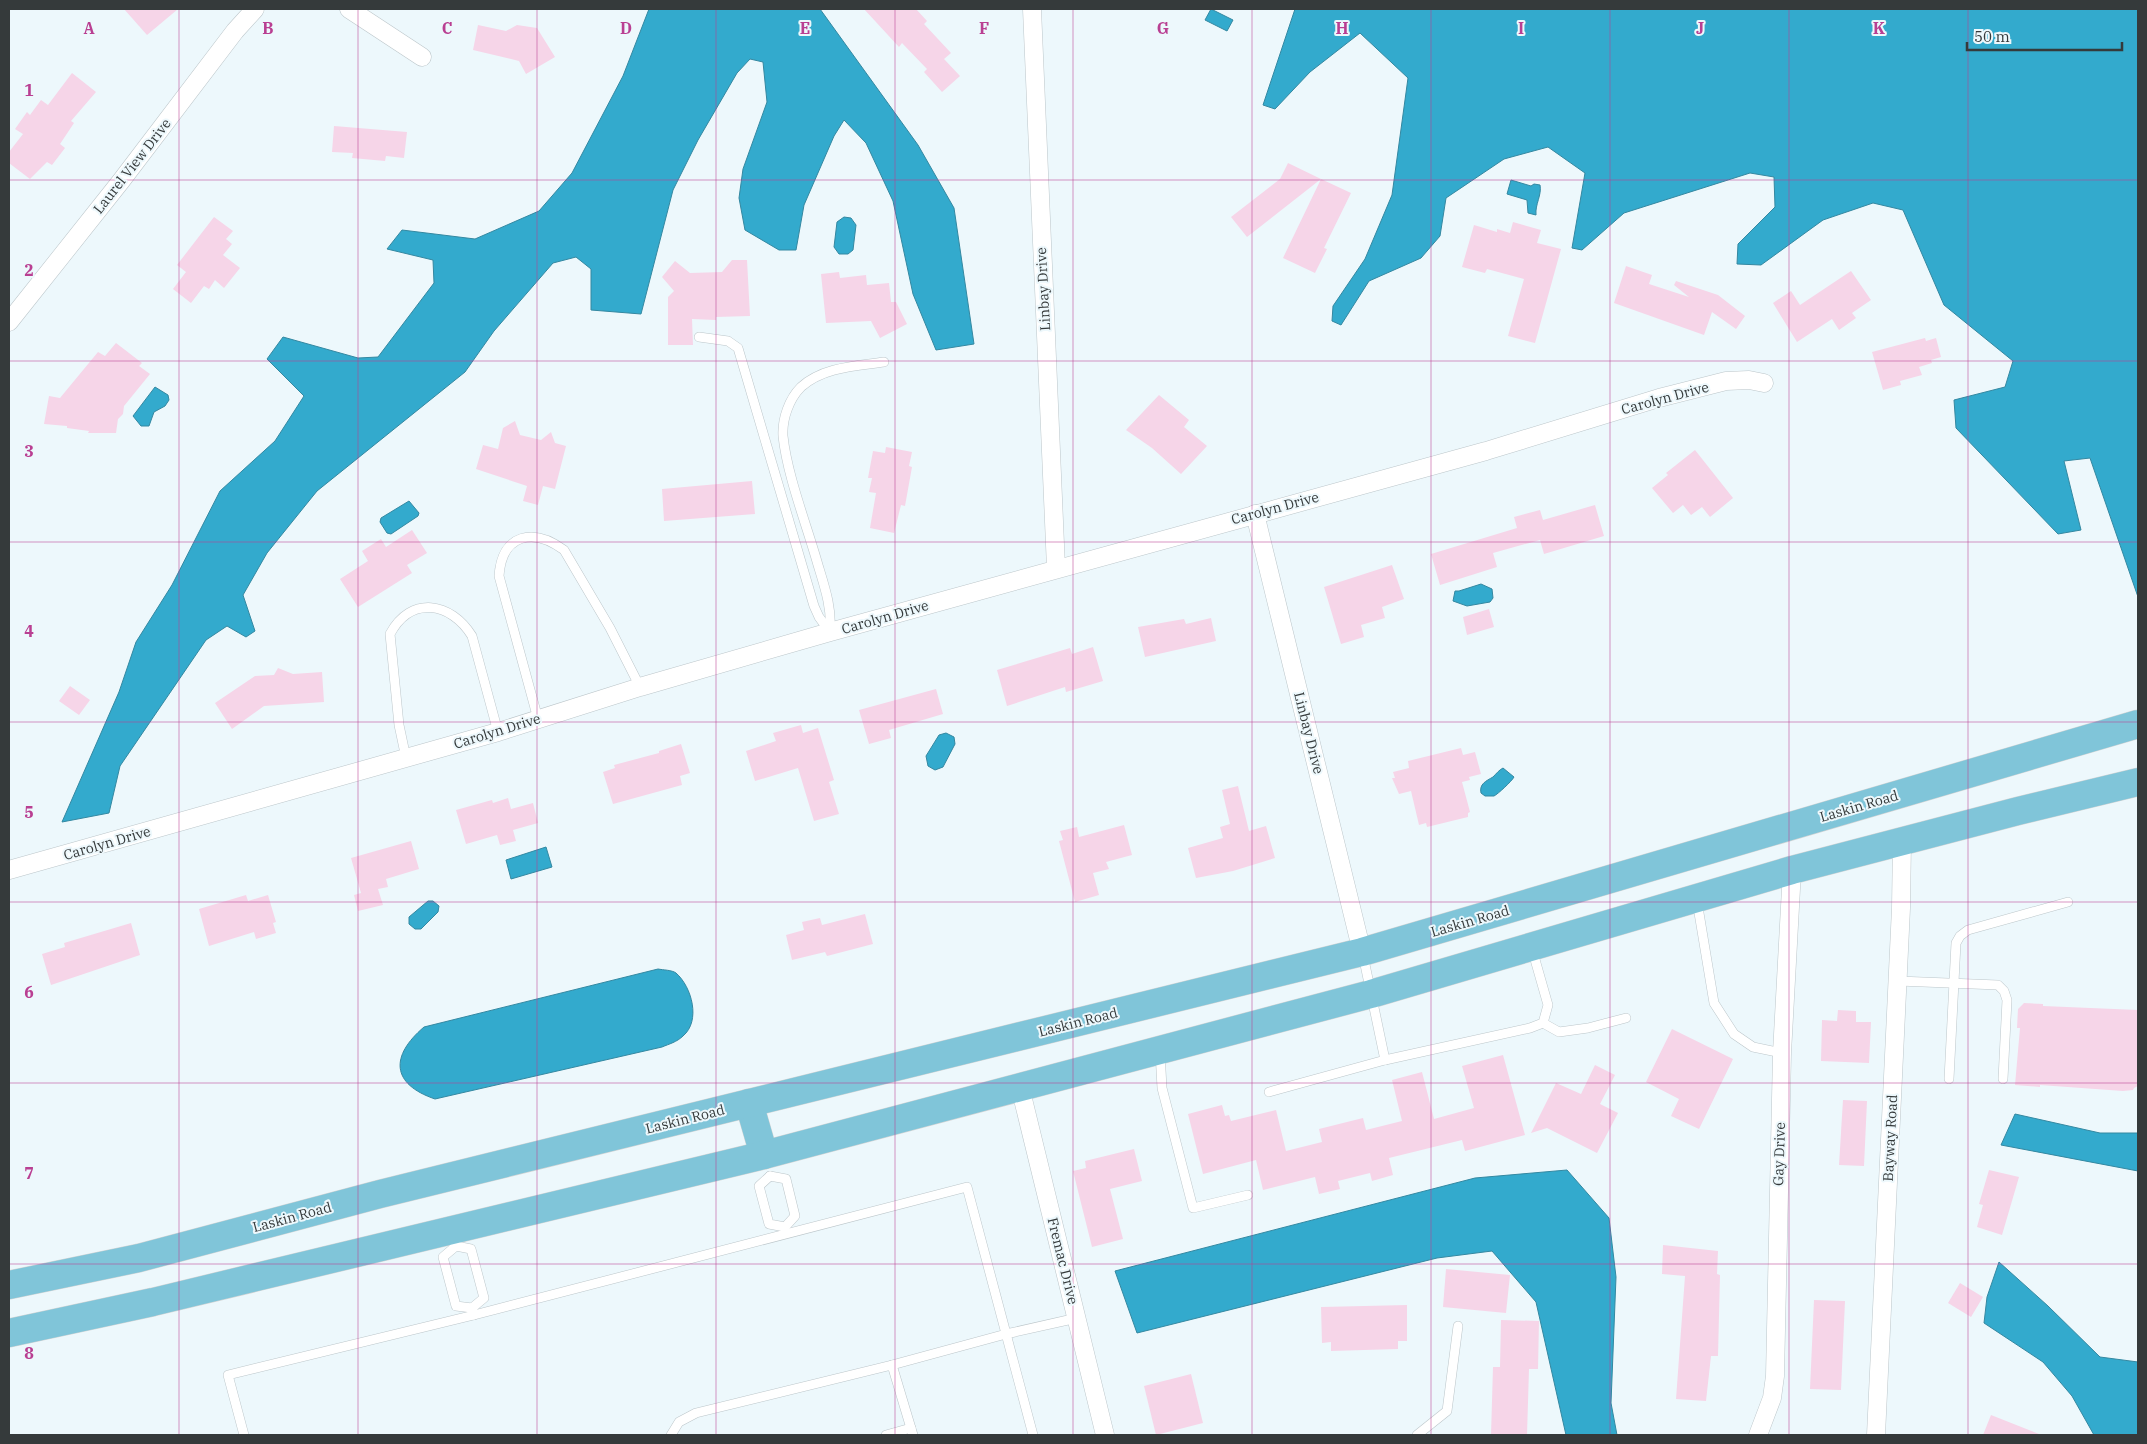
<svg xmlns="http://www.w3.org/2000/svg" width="2147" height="1444" font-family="'IBM Plex Serif',serif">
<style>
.water{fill:#33aacd;stroke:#3488a1}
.building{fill:#f6d5e8}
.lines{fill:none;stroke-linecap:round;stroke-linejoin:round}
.lane-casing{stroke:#bcc6ca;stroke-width:10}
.street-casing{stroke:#bcc6ca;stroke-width:19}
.primary-casing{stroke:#d3d4d4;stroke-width:29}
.lane{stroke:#fff;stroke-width:9}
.street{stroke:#fff;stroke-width:18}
.primary{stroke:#80c5d9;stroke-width:28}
.grid{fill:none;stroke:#b93f92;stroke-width:1;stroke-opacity:0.55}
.labels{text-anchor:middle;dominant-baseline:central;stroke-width:4;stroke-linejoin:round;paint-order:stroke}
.street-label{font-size:14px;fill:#353a3b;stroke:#edf8fc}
.grid-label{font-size:16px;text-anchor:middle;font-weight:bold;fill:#b93f92;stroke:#edf8fc;stroke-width:4;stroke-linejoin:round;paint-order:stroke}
</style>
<rect width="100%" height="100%" fill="#edf8fc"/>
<g class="water">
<path d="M649,9H820L918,145L954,208L974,344L936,350L913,294L893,201L866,143L844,120L834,136L804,205L796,250H779L745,230L739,198L743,169L767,102L763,62L750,59L737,73L698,140L673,190L641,314L591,310V269L576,257L553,263L494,331L465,372L317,491L267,553L243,595L255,631L246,637L227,626L206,640L120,766L109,813L62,822L119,692L136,642L172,585L220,491L275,441L304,396L267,359L283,337L358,358L378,357L434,283L433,260L387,249L402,230L475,239L539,211L572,173L623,76Z"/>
<path d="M1211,9L1233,20L1227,31L1205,20Z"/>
<path d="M1295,9H2138V597L2090,458L2064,461L2081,530L2058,534L1956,428L1954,400L2005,387L2013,361L1944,305L1903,210L1873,203L1823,220L1761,265L1737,264L1738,244L1775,207L1774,177L1750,173L1624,213L1582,250L1572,248L1585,173L1548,147L1504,159L1446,198L1440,236L1421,258L1369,281L1341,325L1332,321L1333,306L1365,259L1392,195L1408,78L1360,33L1310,72L1275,109L1263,105Z"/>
<path d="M1511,180L1531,186L1534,184L1540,185C1542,195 1535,204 1536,215L1528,213L1527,200L1507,194Z"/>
<path d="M844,217L851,218L856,225L853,250L848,254H839L834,247L837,222Z"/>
<path d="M155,387L168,395L169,400L165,406L154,412L149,426H141L133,416Z"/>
<path d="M409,501L419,513L418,516L391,534L387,533L380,522L381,518Z"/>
<path d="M1481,584L1492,589L1493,598L1490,602L1467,606L1453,601L1455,591H1459Z"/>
<path d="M946,733L954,737L955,744L943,767L935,770L928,766L926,756L939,735Z"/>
<path d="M1503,768L1514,777C1512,781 1498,794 1494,796H1485L1481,793C1479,784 1486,781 1493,777C1496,774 1499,770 1503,768Z"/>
<path d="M546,847L552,867L511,879L506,860Z"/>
<path d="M428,901H433L439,906L438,912L421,929H415L409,924V917Z"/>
<path d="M658,969C663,970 672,970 676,973C692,987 701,1021 683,1036C677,1042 669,1044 662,1047L435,1099C391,1084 390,1056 424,1027Z"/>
<path d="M2015,1114L2100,1133H2138V1171L2001,1145Z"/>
<path d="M1567,1170L1609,1218L1616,1277L1611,1403L1617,1435H1566L1536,1302L1492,1251L1437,1258L1137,1333L1115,1271L1475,1178Z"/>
<path d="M1999,1262L2048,1306L2100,1357L2138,1362V1435H2094L2072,1396L2043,1362L1984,1323L1987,1297Z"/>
</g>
<g class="building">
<path d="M124,9H178L147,35Z"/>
<path d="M864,9H916L927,21L924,24L951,53L944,59L960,76L942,92L924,72L927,69L902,43L899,47Z"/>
<path d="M478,25L506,31L517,25L537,28L555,57L526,74L519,61L473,50Z"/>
<path d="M72,73L96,92L71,121L74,123L60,144L65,148L52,165L47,162L30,179L9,163V152L23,134L15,129L27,112L30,115L41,100L48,105Z"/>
<path d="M334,126L407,132L404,158L386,156L385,161L352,158L353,153L332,152Z"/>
<path d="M1288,163L1321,179L1247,237L1231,217L1280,179Z"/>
<path d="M1321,179L1351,193L1324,248L1327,249L1315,273L1283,258Z"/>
<path d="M214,217L233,231L226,239L232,244L223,255L240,268L224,288L215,280L209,289L204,286L191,303L173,289L186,272L177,265Z"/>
<path d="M1513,222L1541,230L1537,243L1561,249L1535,343L1508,336L1524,279L1487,269L1485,273L1462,267L1474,225L1497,232V229L1510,233Z"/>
<path d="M732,260H747L750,316L716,317V320L692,319L693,345H668V297L674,291L662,277L675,261L690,273L722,272Z"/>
<path d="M1626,266L1652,275L1649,284L1689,297L1674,285L1676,281L1718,295L1745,316L1736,329L1712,312L1704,335L1614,303Z"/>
<path d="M1851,271L1871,300L1852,313L1856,318L1839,330L1832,319L1797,342L1773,303L1791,291L1800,305Z"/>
<path d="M839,272L840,278L866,275L867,285L889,283L891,302H896L907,324L880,338L871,321L826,323L821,274Z"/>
<path d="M1925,338L1926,341L1936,338L1941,357L1931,360L1932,363L1919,367L1922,375L1900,381L1901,385L1883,390L1872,352Z"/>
<path d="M116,343L142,363L139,366L150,374L124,406L123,414L118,419L116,433H88L89,431L67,428V426L44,424L49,396L60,398L98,352L105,356Z"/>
<path d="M1159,395L1189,420L1184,427L1207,446L1181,474L1152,448L1126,430Z"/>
<path d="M515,421L520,435L541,440L551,432L555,443L566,446L555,489L543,486L538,505L523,501L527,486L476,469L483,445L498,449L503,428Z"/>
<path d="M886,447L912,452L909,466L912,467L905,506L901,505L894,533L870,528L876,493L869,492L872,478H868L873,451L885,453Z"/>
<path d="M1695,450L1733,498L1710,517L1702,507L1691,515L1683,505L1673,513L1652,488L1668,475L1666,473Z"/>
<path d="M752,481L755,514L664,521L662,489Z"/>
<path d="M1595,505L1604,536L1544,554L1540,540L1493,553L1497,567L1440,585L1431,554L1517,528L1514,517L1540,510L1543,520Z"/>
<path d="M412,530L427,553L407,565L412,573L358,607L340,579L368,561L362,551L381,539L386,547Z"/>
<path d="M1392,565L1404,599L1382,607L1385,618L1361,625L1364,637L1341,644L1324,587Z"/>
<path d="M1489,609L1494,627L1467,635L1463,617Z"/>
<path d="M1211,618L1216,641L1145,657L1138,627L1184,619L1186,624Z"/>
<path d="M1093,647L1103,681L1066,692L1065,687L1007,706L997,670L1070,648L1072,654Z"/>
<path d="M278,668L293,674L322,672L324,702L264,706L232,729L215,703L255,676L274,675Z"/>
<path d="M70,686L90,700L79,715L59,701Z"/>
<path d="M936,689L943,714L889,730L891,738L869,744L859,710Z"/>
<path d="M801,725L803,733L818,728L834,780L829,782L839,814L814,821L798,768L755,781L746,751L776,741L773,733Z"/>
<path d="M681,744L690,773L680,776L682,785L613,804L603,772L615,768L614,765L659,753V751Z"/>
<path d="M1461,748L1463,755L1475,752L1481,774L1469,777L1470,780L1462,782L1470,812L1468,813V817L1427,827L1426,823L1419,825L1411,791L1399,794L1392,778H1395L1393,772L1409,768L1408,761Z"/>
<path d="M1238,786L1249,831L1266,826L1275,858L1233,871L1196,878L1188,848L1223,838L1220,827L1230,824L1222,790Z"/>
<path d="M508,798L511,809L533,803L538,823L513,830L516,841L500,845L497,835L466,844L456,810L492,800L493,803Z"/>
<path d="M1124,825L1132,855L1106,862L1109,869L1093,873L1099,895L1075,902L1059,841L1063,840L1060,831L1077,827L1079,837Z"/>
<path d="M411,841L419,869L386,879L388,887L378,889L383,905L358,911L354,895L361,893L351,858Z"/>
<path d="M246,895L248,901L268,895L276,922L273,923L276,933L256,939L254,932L209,946L199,909Z"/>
<path d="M865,914L873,944L827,956L825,952L792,960L786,935L804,930L802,922L820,918L822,925Z"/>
<path d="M131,923L140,955L51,985L42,954L65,947L64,943Z"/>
<path d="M2024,1003L2043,1004V1006L2138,1010V1086L2134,1088L2133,1090L2123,1091L2040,1085V1087L2015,1085L2020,1028H2017L2018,1009Z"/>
<path d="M1838,1010L1856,1011V1022H1871L1869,1063L1821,1061L1822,1020L1837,1021Z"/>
<path d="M1672,1029L1733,1059L1699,1129L1671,1116L1679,1099L1646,1082Z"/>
<path d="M1503,1055L1525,1135L1465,1151L1462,1140L1389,1158L1393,1175L1372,1181L1370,1173L1338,1181L1340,1189L1319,1194L1315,1177L1263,1190L1256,1160L1203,1174L1188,1114L1222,1105L1225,1116L1229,1115L1231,1121L1276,1110L1286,1151L1322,1142L1319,1129L1363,1118L1366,1130L1402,1121L1392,1080L1422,1072L1434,1119L1474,1108L1462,1066Z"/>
<path d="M1595,1065L1615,1075L1600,1104L1618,1113L1597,1153L1547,1128L1531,1133L1556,1083L1581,1094Z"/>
<path d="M1843,1100L1867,1101L1864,1166L1839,1165Z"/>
<path d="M1134,1149L1142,1181L1110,1189L1123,1239L1092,1247L1073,1171L1086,1168L1085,1161Z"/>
<path d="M1989,1170L2019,1177L2002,1235L1977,1227L1983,1205L1979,1204Z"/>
<path d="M1663,1245L1718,1251L1717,1274L1720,1275L1718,1356H1711L1706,1401L1676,1399L1685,1276L1662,1274Z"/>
<path d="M1446,1269L1510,1275L1506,1313L1443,1307Z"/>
<path d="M1960,1283L1983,1297L1971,1317L1948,1303Z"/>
<path d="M1814,1300L1845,1301L1841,1390L1810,1389Z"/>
<path d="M1407,1305V1341H1398V1349L1331,1351V1342L1322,1343L1321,1307Z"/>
<path d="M1501,1320L1539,1321L1538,1369H1529L1527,1435H1491L1493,1367H1500Z"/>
<path d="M1191,1374L1203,1423L1156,1435L1144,1386Z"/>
<path d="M1991,1415L2039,1434V1435H1983Z"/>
</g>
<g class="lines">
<g class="lane-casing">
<g id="lane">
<path d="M699,337L728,341L738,348L814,606L819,617L830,632"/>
<path d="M830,632C832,608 825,588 818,565C807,526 787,475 783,436C782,419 789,399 801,387C823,367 856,366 884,362"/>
<path d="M538,719L499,576C502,534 533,527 564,550L610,628L640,687"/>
<path d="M406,758L399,725L390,634C411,595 451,602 472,636L498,732"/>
<path d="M1697,901L1714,1003L1734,1034L1753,1047L1782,1053"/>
<path d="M1363,955L1385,1060"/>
<path d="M1898,981L1998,985L2004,991L2007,1000L2003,1079"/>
<path d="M1543,1023L1559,1032L1588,1028L1626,1018"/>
<path d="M1160,1052L1162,1088L1193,1208L1248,1195"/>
<path d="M1949,1079L1956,943L1960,936L1968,930L2068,902"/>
<path d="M1269,1092L1385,1060L1530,1028L1543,1023L1548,1005L1532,949"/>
<path d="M770,1176L759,1186L769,1224L785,1227"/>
<path d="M770,1176L786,1179L795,1216L785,1227"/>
<path d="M456,1246L471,1249L484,1298L472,1308L456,1306L443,1257Z"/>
<path d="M474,1315L967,1187L1033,1435"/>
<path d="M892,1365L1006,1334L1077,1318"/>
<path d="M244,1435L228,1375L474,1315L472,1308"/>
<path d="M671,1435L679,1422L696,1413L892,1365L913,1435"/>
<path d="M886,1435L911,1428"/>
<path d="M1417,1435L1447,1411L1458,1326"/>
</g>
</g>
<g class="street-casing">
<g id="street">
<path d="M349,9L422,57"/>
<path d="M1032,9L1056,568"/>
<path d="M9,322L121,181L235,31L255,9"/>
<path d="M1255,514L1362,952"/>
<path d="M9,870L498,732L640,687L830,632L1486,451L1659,398L1726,381L1749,380L1764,383"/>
<path d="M1020,1087L1105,1435"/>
<path d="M1758,1435L1772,1398L1775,1376L1782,1053L1792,870"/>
<path d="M1876,1435L1901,908L1902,841"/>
</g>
</g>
<g class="primary-casing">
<g id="primary">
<path d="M749,1103L764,1155"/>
<path d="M9,1285L139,1258L380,1194L1362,952L2138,724"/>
<path d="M9,1333L153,1302L764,1155L1371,994L1792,870L2018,811L2138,782"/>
</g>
</g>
<use href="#lane" class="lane"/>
<use href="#street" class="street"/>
<use href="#primary" class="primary"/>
</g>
<path class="grid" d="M179,9V1435M358,9V1435M537,9V1435M716,9V1435M895,9V1435M1073,9V1435M1252,9V1435M1431,9V1435M1610,9V1435M1789,9V1435M1968,9V1435M9,180H2138M9,361H2138M9,542H2138M9,722H2138M9,902H2138M9,1083H2138M9,1264H2138"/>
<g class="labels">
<g class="street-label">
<text transform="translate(132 166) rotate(-52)">Laurel View Drive</text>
<text transform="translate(1043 289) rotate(-93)">Linbay Drive</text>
<text transform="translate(1665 398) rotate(-15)">Carolyn Drive</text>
<text transform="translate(1275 508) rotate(-15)">Carolyn Drive</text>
<text transform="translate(885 617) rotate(-16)">Carolyn Drive</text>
<text transform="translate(497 731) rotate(-17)">Carolyn Drive</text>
<text transform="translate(1309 733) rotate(76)">Linbay Drive</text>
<text transform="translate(1859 806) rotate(-16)">Laskin Road</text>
<text transform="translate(107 843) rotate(-16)">Carolyn Drive</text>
<text transform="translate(1470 921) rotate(-16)">Laskin Road</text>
<text transform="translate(1078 1022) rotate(-14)">Laskin Road</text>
<text transform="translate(685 1119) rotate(-14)">Laskin Road</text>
<text transform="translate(1890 1138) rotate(-87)">Bayway Road</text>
<text transform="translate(1779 1154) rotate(-88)">Gay Drive</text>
<text transform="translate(292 1217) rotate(-15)">Laskin Road</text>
<text transform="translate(1063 1261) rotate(76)">Fremac Drive</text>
</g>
</g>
<g class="grid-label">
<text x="89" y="34">A</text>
<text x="268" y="34">B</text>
<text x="447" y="34">C</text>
<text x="626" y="34">D</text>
<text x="805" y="34">E</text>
<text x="984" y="34">F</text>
<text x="1163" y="34">G</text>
<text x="1342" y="34">H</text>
<text x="1521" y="34">I</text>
<text x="1700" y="34">J</text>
<text x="1879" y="34">K</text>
<text x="29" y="96">1</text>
<text x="29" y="276">2</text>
<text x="29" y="457">3</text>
<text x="29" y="637">4</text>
<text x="29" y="818">5</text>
<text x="29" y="998">6</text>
<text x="29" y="1179">7</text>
<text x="29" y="1359">8</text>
</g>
<rect width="2147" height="1444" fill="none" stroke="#353a3b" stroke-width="20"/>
<path d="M1967 42v8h155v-8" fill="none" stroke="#353a3b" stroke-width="2.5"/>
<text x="1974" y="42" font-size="15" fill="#353a3b" stroke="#edf8fc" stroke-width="4" paint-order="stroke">50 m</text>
</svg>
